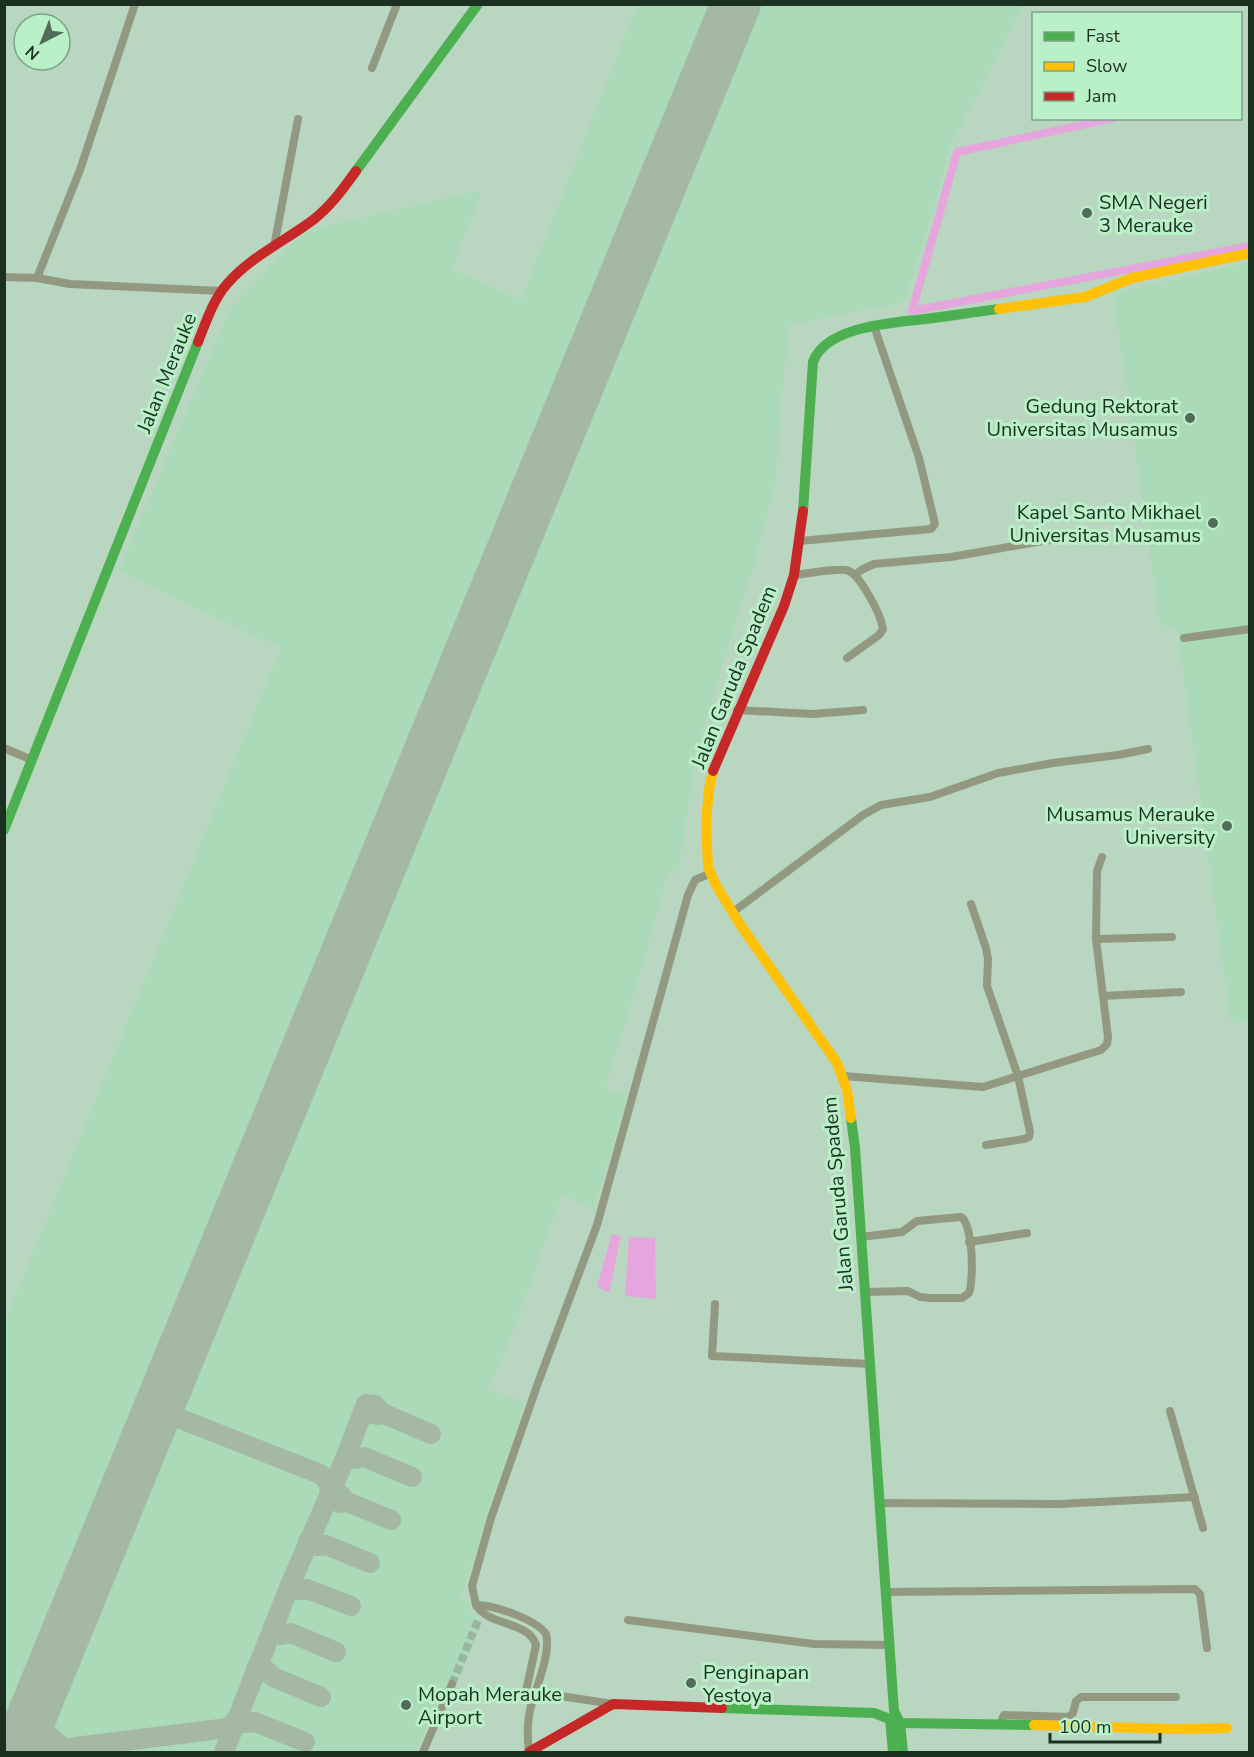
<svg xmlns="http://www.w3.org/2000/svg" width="1254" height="1757" font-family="'Nunito Sans',sans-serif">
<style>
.built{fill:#abdab8}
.water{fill:#e5a6dd}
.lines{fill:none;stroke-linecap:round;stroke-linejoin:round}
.canal{stroke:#e5a6dd;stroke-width:8}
.taxiway{stroke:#a4b8a3;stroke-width:20}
.runway{stroke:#a4b8a3;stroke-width:50}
.street-tunnel{stroke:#99b5a1;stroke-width:8;stroke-dasharray:8 4;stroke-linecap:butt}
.street{stroke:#929980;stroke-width:8}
.fast{stroke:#4caf50;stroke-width:10}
.slow{stroke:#ffc107;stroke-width:10}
.jam{stroke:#c62828;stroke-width:10}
.poi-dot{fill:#526a59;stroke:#baf0c8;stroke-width:2}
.labels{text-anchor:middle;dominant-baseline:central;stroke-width:6;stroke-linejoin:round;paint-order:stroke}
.poi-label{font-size:20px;fill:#1b3021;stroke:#baf0c8;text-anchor:start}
.street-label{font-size:20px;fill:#1b3021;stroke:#baf0c8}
</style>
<rect width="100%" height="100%" fill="#b9d6c1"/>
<g class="built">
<path d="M637,5H1023L950,147L936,201L904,302L789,325L779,425L776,481L754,563L696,752L678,874L668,872L667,875L643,964L605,1089L627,1095L612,1148L593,1209L562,1194L512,1334L488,1389L525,1402L460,1598L471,1603L469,1612L479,1617L481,1627L474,1637L472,1650L466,1657L464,1671L457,1679L451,1699L437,1693L435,1699L439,1700L416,1752H5V1321L281,648L119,571L230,309L305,231L482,190L452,269L521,300Z"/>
<path d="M1249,262V1021L1231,1023L1177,627L1161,631L1113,293Z"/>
</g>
<g class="water">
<path d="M612,1234L621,1236L609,1293L597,1287Z"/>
<path d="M629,1237L655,1238L656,1299L625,1296Z"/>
</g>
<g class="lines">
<path class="canal" d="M1114,118L957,152L912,311L1250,246"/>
<g class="taxiway">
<path d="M158,1410L320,1474L328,1481L330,1493L341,1495L345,1501"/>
<path d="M369,1413L378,1415L382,1413L431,1434"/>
<path d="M347,1453L355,1459L364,1457L412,1477"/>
<path d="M332,1500L341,1503L345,1501L391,1520"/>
<path d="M308,1541L317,1546L326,1545L370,1563"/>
<path d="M290,1585C296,1589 300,1592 307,1589L351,1606"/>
<path d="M272,1630L281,1635L291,1633L336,1652"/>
<path d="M256,1669L267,1671L273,1677L321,1697"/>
<path d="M33,1712L45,1732L64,1749"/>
<path d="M36,1752L228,1728L238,1718L245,1723L255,1722L305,1742"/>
<path d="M224,1752L290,1585L342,1466L366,1404L375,1405L382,1413"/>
</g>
<path class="runway" d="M17,1752L736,4"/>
<path class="street-tunnel" d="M452,1684L479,1618"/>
<g class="street">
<path d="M372,68L397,4"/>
<path d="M274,247L298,119"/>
<path d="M4,277L37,278L70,284L221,291"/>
<path d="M37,278L80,170L135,4"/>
<path d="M800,541L931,529L935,524L919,458L874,326"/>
<path d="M794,575C806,574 835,568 846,570C860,573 881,615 883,629L879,635L847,658"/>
<path d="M855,575L861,570L874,564L951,557L1077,535"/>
<path d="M1184,638L1250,629"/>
<path d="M737,710L813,714L863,710"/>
<path d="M4,748L32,760"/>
<path d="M971,904L986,948L988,959L987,986L1018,1076L1030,1132L1029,1137L1024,1139L986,1145"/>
<path d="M733,912L863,815L881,805L930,797L998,773L1053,763L1118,755L1148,749"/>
<path d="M1096,939L1172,937"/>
<path d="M1103,996L1181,992"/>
<path d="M843,1076L983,1087L1101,1050L1107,1044L1108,1037L1096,939L1097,871L1102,857"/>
<path d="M861,1237L902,1232L917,1221L961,1217C973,1224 974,1280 969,1293L962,1298H931L920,1297L908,1291L865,1292"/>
<path d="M969,1242L1027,1233"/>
<path d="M715,1304L712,1356L871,1364"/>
<path d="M1170,1411L1203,1528"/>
<path d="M881,1503L1059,1504L1195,1497"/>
<path d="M886,1592L1195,1589L1200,1594L1207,1648"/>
<path d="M476,1605L472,1586L491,1518L538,1383L597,1225L688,895L695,880L711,873"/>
<path d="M628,1620L814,1644L889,1645"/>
<path d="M534,1692L613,1704"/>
<path d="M1000,1724L1004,1715L1068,1717L1073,1713L1076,1701L1081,1697H1176"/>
<path d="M529,1751C527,1735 527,1718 532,1703C537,1685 551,1653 546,1634C536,1619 493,1605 476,1605C489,1627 528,1620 536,1645L526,1691L531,1705"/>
<path d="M423,1752L452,1684"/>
</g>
<g class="fast">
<path d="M356,171L478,4"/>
<path d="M803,511L813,362C826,326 893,323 925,319C950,316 974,312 999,309"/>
<path d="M4,830L198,342"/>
<path d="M851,1118L855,1148L894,1711L900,1723"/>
<path d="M722,1708L874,1713L900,1723L1034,1725"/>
<path d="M890,1719L893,1752"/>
<path d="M900,1723L903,1752"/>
</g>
<g class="slow">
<path d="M999,309L1085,297L1132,278L1250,253"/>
<path d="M713,771L709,789L706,823L708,867L716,885L739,923L837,1063L847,1090L851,1118"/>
<path d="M1034,1725L1176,1729L1227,1728"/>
</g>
<g class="jam">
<path d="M198,342C206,322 213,300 227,284C250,257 285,241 313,220C331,206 343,189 356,171"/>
<path d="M713,771L784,606L794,575L803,511"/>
<path d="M529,1752L613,1704L722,1708"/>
</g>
</g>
<g class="poi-dot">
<circle cx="1087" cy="213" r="6"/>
<circle cx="1190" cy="418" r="6"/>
<circle cx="1213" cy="523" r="6"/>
<circle cx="1227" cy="826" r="6"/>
<circle cx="691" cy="1683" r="6"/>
<circle cx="406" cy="1705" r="6"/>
</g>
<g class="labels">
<g class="poi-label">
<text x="1099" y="202">SMA Negeri<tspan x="1099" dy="23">3 Merauke</tspan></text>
<text x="1178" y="406" text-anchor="end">Gedung Rektorat<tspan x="1178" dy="23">Universitas Musamus</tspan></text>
<text x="1201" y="512" text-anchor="end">Kapel Santo Mikhael<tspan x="1201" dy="23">Universitas Musamus</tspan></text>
<text x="1215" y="814" text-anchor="end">Musamus Merauke<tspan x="1215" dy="23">University</tspan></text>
<text x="703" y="1672">Penginapan<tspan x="703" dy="23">Yestoya</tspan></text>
<text x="418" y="1694">Mopah Merauke<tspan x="418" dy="23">Airport</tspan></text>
</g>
<g class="street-label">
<text transform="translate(167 373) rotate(-68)">Jalan Merauke</text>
<text transform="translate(734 677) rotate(-68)">Jalan Garuda Spadem</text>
<text transform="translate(838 1194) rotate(-95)">Jalan Garuda Spadem</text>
</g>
</g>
<rect width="1254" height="1757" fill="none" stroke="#1b3021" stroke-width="12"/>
<rect x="1032" y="12" width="210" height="108" fill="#baf0c8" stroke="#7aa385" stroke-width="1.5"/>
<rect x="1044" y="32" width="30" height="9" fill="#4caf50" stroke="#7aa385" stroke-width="1.5"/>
<text x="1086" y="42" font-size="18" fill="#1b3021">Fast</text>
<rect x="1044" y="62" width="30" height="9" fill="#ffc107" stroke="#7aa385" stroke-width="1.5"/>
<text x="1086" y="72" font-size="18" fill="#1b3021">Slow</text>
<rect x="1044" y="92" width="30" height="9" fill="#c62828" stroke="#7aa385" stroke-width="1.5"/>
<text x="1086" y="102" font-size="18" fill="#1b3021">Jam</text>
<g transform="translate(42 42) rotate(222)"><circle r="28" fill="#baf0c8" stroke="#7aa385" stroke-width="1.5"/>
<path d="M0-4.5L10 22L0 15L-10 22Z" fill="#526a59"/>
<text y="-9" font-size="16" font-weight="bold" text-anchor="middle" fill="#1b3021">N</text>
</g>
<path d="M1050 1733v9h110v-9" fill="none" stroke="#1b3021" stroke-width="3"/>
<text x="1059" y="1733" font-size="18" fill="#1b3021" stroke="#baf0c8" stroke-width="4.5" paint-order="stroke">100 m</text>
</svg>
